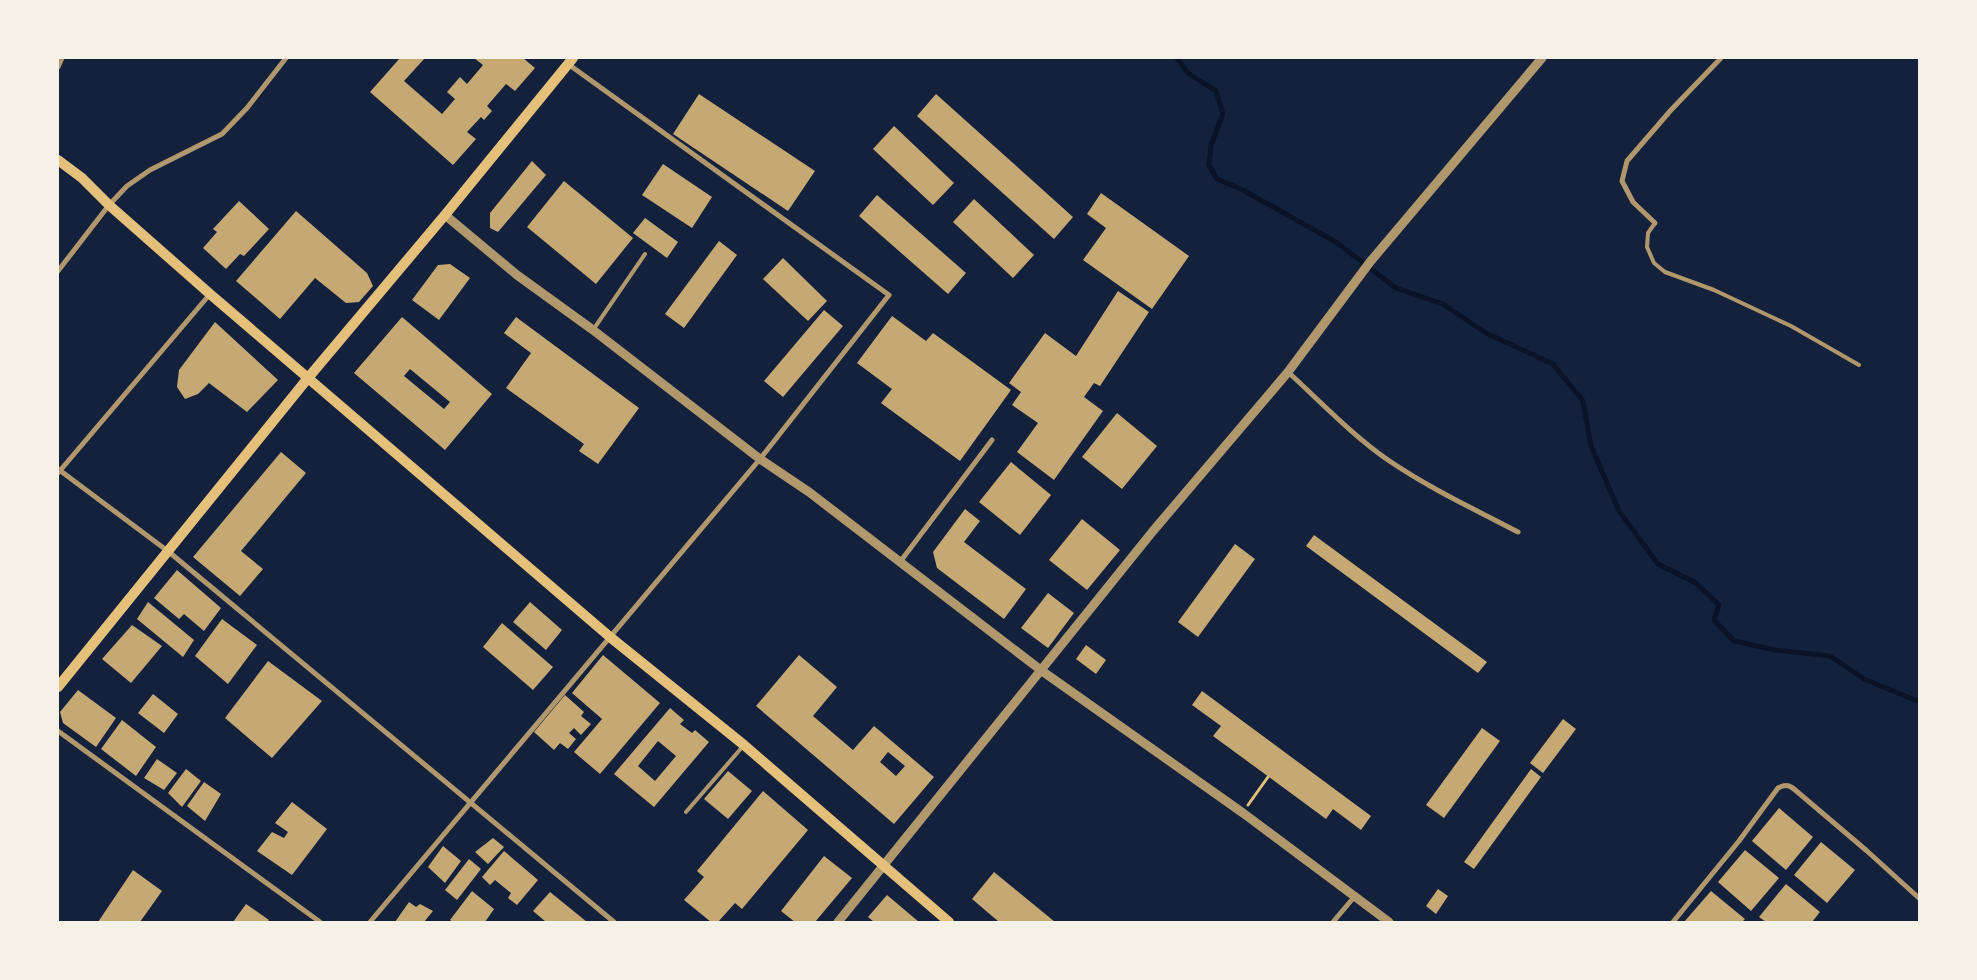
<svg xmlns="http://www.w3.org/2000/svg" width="1977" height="980" font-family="'Playfair Display',serif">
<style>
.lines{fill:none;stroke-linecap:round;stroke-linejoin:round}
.stream{stroke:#0b132b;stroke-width:5}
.building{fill:#c6a872;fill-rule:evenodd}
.path{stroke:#e5c07b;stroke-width:3}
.service{stroke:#b1986c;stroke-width:4}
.minor{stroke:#b1986c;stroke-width:5}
.tertiary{stroke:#b1986c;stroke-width:9}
.secondary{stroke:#e5c07b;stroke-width:10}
</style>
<rect width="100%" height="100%" fill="#14213d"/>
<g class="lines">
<path class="stream" d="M1177,58L1188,73L1216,91L1223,114L1211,145L1209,165L1217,179L1241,189L1336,242L1396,288L1443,304L1486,333L1553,364L1583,401L1591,446L1619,511L1658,564L1696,583L1719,605L1714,620L1734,641L1775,650L1830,656L1864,679L1920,702"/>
</g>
<g class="building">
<path d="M400,58H425L404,81L442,114L455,99L447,92L460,77L467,84L483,65L474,58H523L535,68L515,91L506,84L487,106L492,111L484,120L481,117L467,132L476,139L453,165L370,92Z"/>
<path d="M699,94L815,171L788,211L673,134Z"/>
<path d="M936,94L1073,217L1054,239L917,116Z"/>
<path d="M894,126L954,183L933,205L873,149Z"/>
<path d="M532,161L546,175L498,232L490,228V213Z"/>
<path d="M663,164L712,197L692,228L642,195Z"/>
<path d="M564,181L633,238L596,284L527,227Z"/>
<path d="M1101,193L1189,256L1152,309L1083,260L1106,228L1087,214Z"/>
<path d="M877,195L966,273L948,294L859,216Z"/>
<path d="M974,199L1034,255L1013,278L953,222Z"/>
<path d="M239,201L269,229L244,256L240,254L226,269L203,248L217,232L213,229Z"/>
<path d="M296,211L367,273L373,286L359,302L346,303L315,278L280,319L236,281Z"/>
<path d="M645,218L678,242L667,258L633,233Z"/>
<path d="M719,241L737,255L684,328L665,314Z"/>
<path d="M783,258L827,301L808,321L763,279Z"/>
<path d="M450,264L470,278L439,320L412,300L438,265Z"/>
<path d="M1118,291L1149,312L1100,386L1094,383L1084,397L1103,411L1054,480L1017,452L1038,423L1012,405L1021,392L1009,383L1045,333L1076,356Z"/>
<path d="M824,310L843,326L783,397L764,381Z"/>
<path d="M892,316L926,341L933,333L1011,390L960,461L881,403L892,389L857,363Z"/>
<path d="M402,317L492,394L445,450L354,373ZM410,369L450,402L444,409L404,376Z"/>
<path d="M516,317L639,408L598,464L579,451L584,444L506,388L531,353L504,333Z"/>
<path d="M215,322L278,380L247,412L209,383L198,394L185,399L177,387L179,370Z"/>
<path d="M1117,413L1157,446L1122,489L1082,457Z"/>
<path d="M281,452L306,473L241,551L263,569L240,596L193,557Z"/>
<path d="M1011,462L1051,495L1020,535L979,502Z"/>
<path d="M965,509L980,521L964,542L1026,589L1004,619L937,568L933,552Z"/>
<path d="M1082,519L1120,550L1087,590L1049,560Z"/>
<path d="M1314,535L1487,662L1478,673L1306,546Z"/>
<path d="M1235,544L1255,559L1198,637L1178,622Z"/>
<path d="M177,570L221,608L204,631L184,614L179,619L154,598Z"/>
<path d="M1048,593L1074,613L1048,648L1021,628Z"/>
<path d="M148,602L194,640L183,657L137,619Z"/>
<path d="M530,602L562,630L546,650L513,622Z"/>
<path d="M222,619L257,645L228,684L195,656Z"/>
<path d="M502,623L553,667L533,690L483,647Z"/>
<path d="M132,625L162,646L131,683L102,659Z"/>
<path d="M1086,645L1106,660L1096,674L1076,659Z"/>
<path d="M603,655L660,703L600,774L574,752L602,719L572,693Z"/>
<path d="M799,655L837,687L813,716L853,750L874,726L934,777L894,824L756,706ZM888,752L905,766L896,776L880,762Z"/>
<path d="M268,661L322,701L272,758L225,718Z"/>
<path d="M78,690L116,718L96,747L63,723L60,712Z"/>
<path d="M1202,691L1371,816L1361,830L1333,809L1326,819L1213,736L1221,726L1192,705Z"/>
<path d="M153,694L178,714L164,733L138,713Z"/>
<path d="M565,695L584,712L581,716L591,724L581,735L574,728L569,733L576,739L568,749L560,743L554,750L534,732Z"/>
<path d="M670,708L684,720L680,724L692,733L695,730L709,742L654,807L614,774ZM658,741L676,756L655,781L638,766Z"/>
<path d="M1563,719L1576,729L1543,773L1530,763Z"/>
<path d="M122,720L156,747L136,776L101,749Z"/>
<path d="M1482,728L1500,741L1444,818L1426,805Z"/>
<path d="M157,759L177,773L164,790L144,778Z"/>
<path d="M186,769L201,781L182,807L168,793Z"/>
<path d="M1531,769L1541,777L1474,869L1464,862Z"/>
<path d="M728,771L752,791L728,819L704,799Z"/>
<path d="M204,782L221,794L205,821L187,806Z"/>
<path d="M763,791L808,830L742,909L735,903L718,922H711L684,900L704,877L697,871Z"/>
<path d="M292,802L327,829L292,875L257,851L272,832L284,838L288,832L275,823Z"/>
<path d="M1779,808L1813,837L1786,870L1752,841Z"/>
<path d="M493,838L504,847L488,864L475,852Z"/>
<path d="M1821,842L1855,870L1827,903L1794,875Z"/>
<path d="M443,846L461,861L445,883L428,867Z"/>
<path d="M1745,850L1779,878L1751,911L1718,882Z"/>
<path d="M504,851L538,880L517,905L508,898L511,893L495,880L490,885L482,877Z"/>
<path d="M824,856L852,878L815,922H795L781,911Z"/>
<path d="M469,859L481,869L457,900L445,890Z"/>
<path d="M133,870L162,891L140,922H98Z"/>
<path d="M994,872L1055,922H999L972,899Z"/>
<path d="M1786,884L1820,912L1812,922H1766L1759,917Z"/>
<path d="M1438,889L1448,896L1436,914L1426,906Z"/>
<path d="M472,891L494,909L485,922H453L450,920Z"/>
<path d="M1711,891L1745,919L1742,922H1684Z"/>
<path d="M550,892L587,922H546L533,911Z"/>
<path d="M887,895L919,922H874L868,917Z"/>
<path d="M409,902L416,907L420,904L433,911L424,922H395Z"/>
<path d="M246,904L269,920L267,922H233Z"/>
</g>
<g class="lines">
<path class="path" d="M1248,805L1268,777"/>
<g class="service">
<path d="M1655,223L1648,233L1647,247L1654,263L1665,272L1714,290L1791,326L1859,365"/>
<path d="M593,330L645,254"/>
<path d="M686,812L744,745"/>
</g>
<g class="minor">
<path d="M58,67L62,58"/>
<path d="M1655,223L1633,202L1622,181L1627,161L1671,110L1721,58"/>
<path d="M58,271L109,205L127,186L150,170L222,134L247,108L286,58"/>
<path d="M1288,372C1321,402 1352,435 1388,460C1429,488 1474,509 1518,532"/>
<path d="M58,469L169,552L614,922"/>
<path d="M58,473L210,294"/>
<path d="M900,562L992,440"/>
<path d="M58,731L320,922"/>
<path d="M370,922L760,459L889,295L568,64"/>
<path d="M1333,922L1355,896"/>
<path d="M1673,922L1739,841L1778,788C1784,785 1788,784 1794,789L1867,851L1920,899"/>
</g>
<g class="tertiary">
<path d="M445,215L517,275L593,330L760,459L809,492L1042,671L1243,813L1389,922"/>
<path d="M838,922L1153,531L1288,372L1370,262L1542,58"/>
</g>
<g class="secondary">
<path d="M58,160L82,178L109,205L210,294L610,637L744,745L949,922"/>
<path d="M58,687L308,378L445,215L573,58"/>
</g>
</g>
<rect width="1977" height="980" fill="none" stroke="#f6f1e7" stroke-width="118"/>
</svg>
